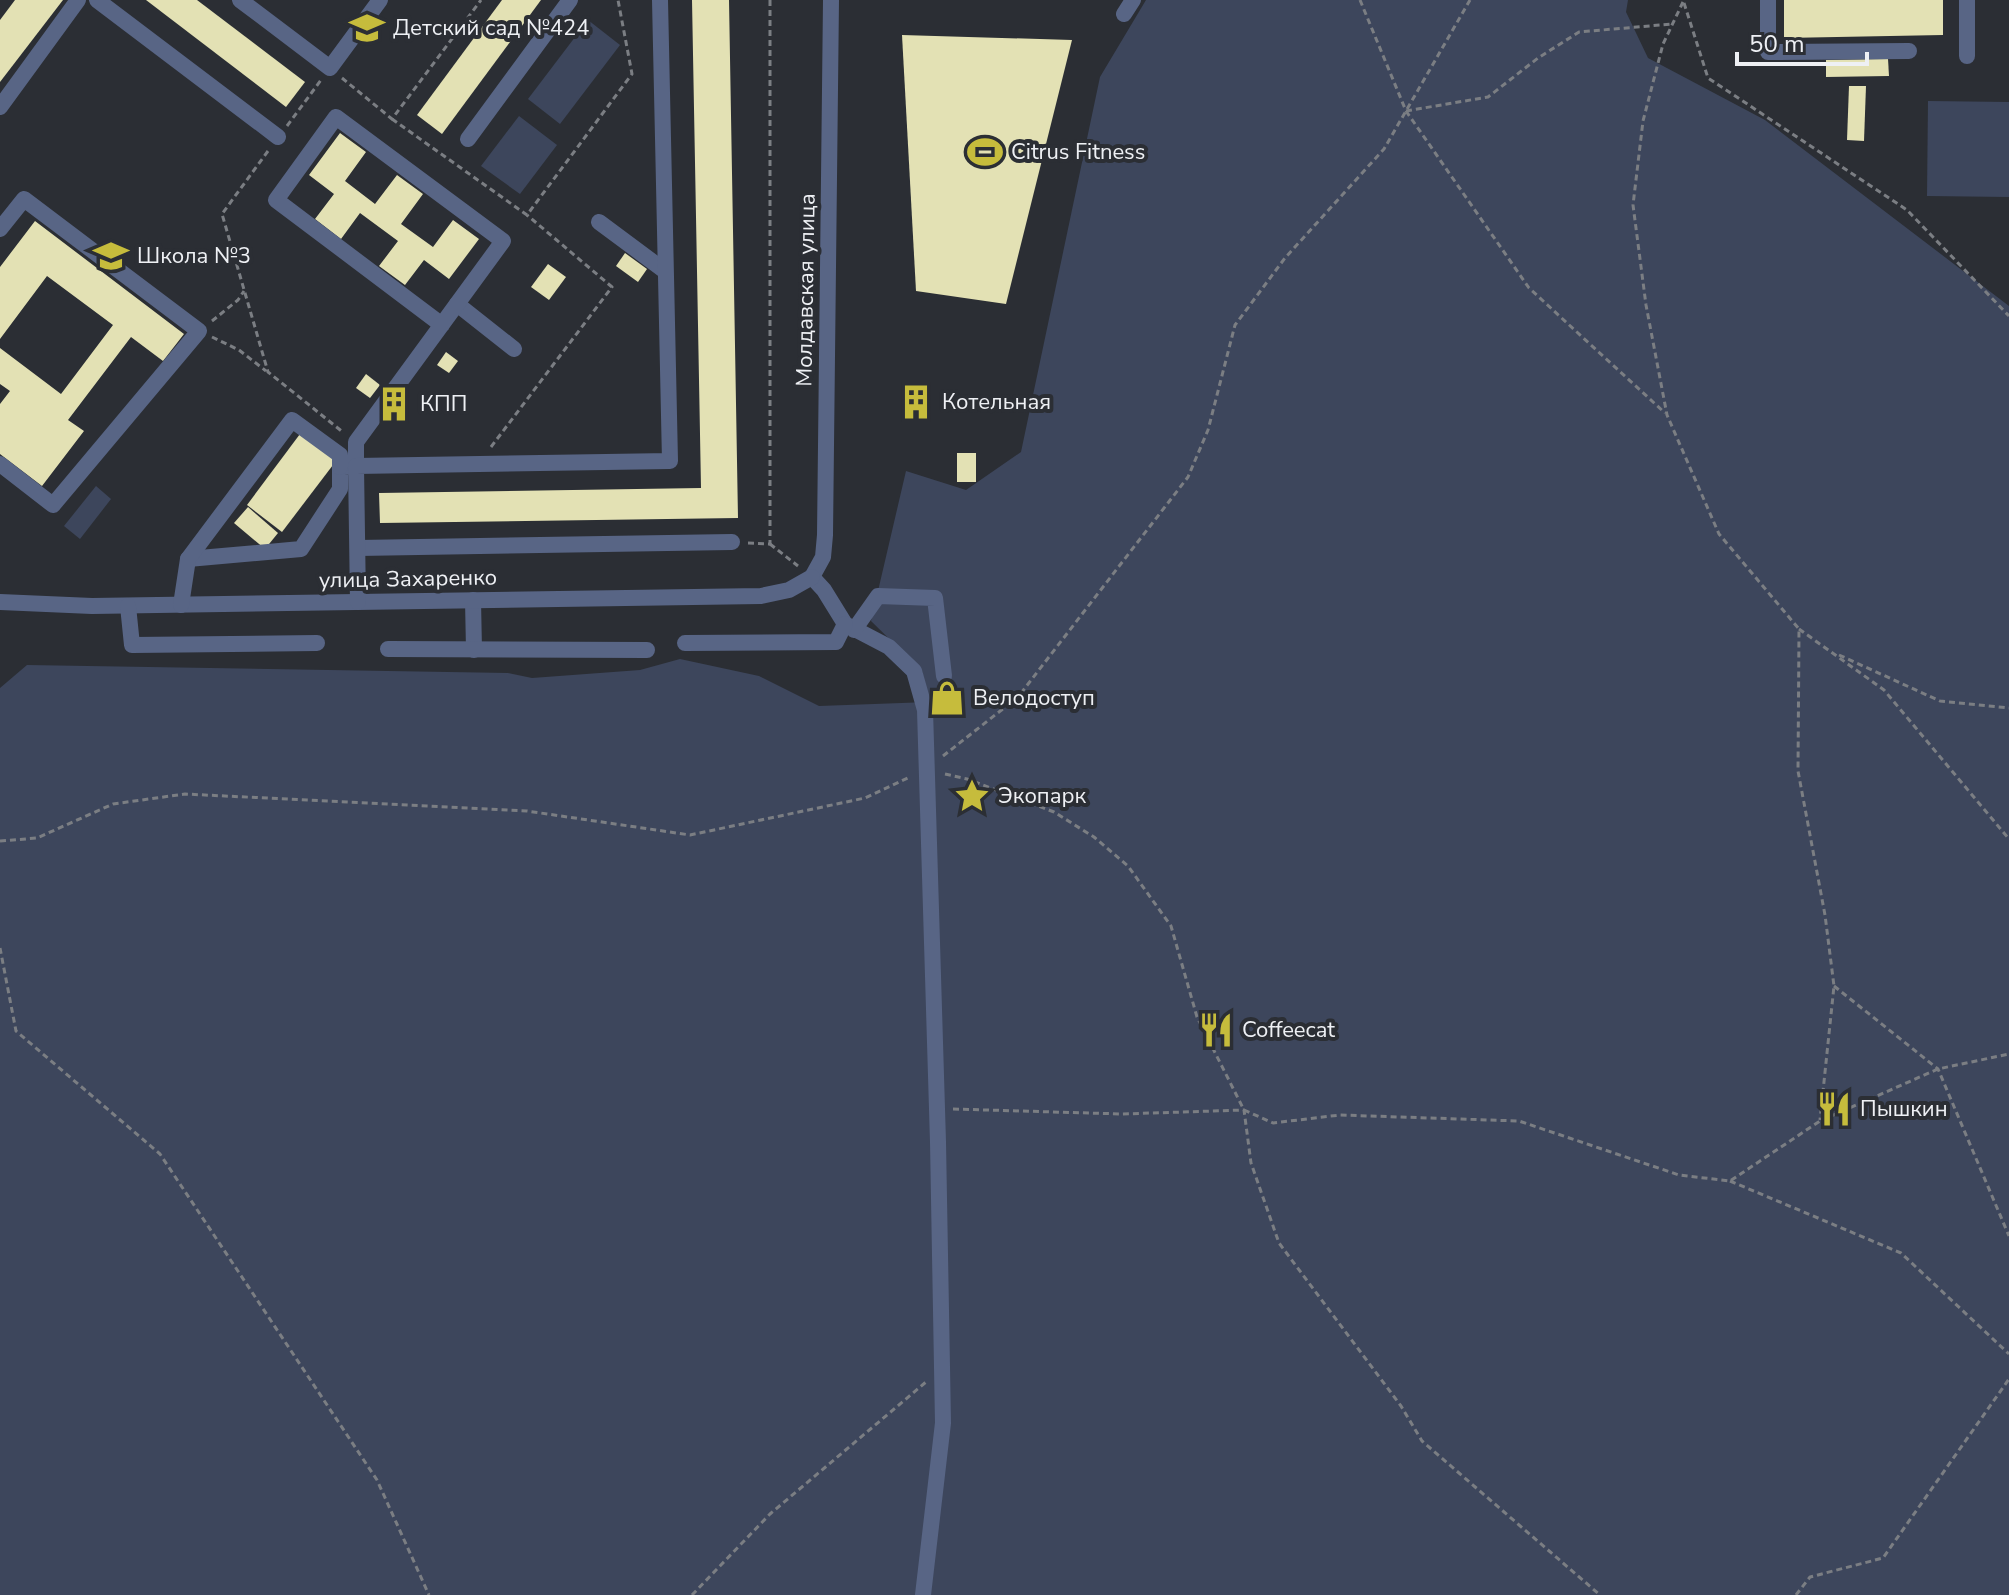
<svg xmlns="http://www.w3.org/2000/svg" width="2009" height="1595" font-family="'Nunito Sans',sans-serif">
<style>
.green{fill:#3d465c}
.building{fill:#e3e1b4}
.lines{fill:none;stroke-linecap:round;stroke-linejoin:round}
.path{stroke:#7b7e83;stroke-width:3;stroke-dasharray:6 4;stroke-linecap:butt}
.minor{stroke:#586585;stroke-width:16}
.labels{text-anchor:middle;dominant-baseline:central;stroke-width:8;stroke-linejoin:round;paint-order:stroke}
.poi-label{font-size:22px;fill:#eef0f4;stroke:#2b2e34;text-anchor:start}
.street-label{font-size:22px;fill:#eef0f4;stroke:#2b2e34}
</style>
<rect width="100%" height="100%" fill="#2b2e34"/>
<g class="green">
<path d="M1146,0H1628L1626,12L1648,58L1765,120L2009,306V1595H0V688L27,665L508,673L532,678L640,670L680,659L759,676L819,706L929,702L922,671L871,621L906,471L966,490L1021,452L1100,77Z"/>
<path d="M588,20L620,45L560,124L528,99Z"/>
<path d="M1928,101L2009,102V197L1927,196Z"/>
<path d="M519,116L557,145L520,194L481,166Z"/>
<path d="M96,486L111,499L80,539L64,526Z"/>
</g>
<g class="building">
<path d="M15,0H63L0,82V20Z"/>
<path d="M146,0H197L305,82L286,107Z"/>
<path d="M502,0H541L442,134L417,115Z"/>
<path d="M692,0H729L738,518L380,523L379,493L701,488Z"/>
<path d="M1784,0H1943V35L1784,38Z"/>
<path d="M902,35L1072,40L1006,304L916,291Z"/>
<path d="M1888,59L1889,76L1826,77V60Z"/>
<path d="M1849,86H1866L1864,141L1847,140Z"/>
<path d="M340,133L366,152L345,181L375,204L397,175L423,194L401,224L433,247L453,220L479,239L449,279L424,260L405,285L379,266L398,241L360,213L341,239L315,219L334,194L309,175Z"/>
<path d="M35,221L184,334L163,361L131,337L68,420L84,431L42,486L0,454V404L10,391L0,384V348L61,394L113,325L47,276L0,339V267Z"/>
<path d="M625,253L647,269L638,282L616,266Z"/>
<path d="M548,264L566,277L549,300L531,287Z"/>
<path d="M446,352L458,361L449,373L437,365Z"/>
<path d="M366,374L380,385L370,398L356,388Z"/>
<path d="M909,389H924L923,414H908Z"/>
<path d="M300,434L336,461L282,532L247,505Z"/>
<rect x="957" y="453" width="19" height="29"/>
<path d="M248,507L278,533L265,549L234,523Z"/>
</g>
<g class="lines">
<g class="path">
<path d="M1360,0L1406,111L1529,288L1665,413"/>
<path d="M1683,2L1663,44L1643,121L1633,205L1646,305L1667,415L1719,534L1799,629L1798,771L1825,915L1834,986L1820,1120"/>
<path d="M1684,3L1708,78L1907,210L2009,316"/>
<path d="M342,78L392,119L481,0"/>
<path d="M1406,111L1488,97L1538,58L1579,32L1672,24"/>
<path d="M392,119L527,215L632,74L618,0"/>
<path d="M287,126L321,80"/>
<path d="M268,151L222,214L268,372L344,433"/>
<path d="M212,321L238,300L244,291"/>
<path d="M212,337L239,350L266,371"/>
<path d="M491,447L612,287L527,215"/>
<path d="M748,543L770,544V0"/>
<path d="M770,544L798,566"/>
<path d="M1799,629L1884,690L2009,839"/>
<path d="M1839,655L1940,701L2009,708"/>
<path d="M943,756L1018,697L1188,477L1208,430L1235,325L1285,258L1384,149L1470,0"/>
<path d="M945,774L967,779L1054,812L1094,837L1128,866L1171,926L1197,1017L1244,1110L1273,1123L1340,1115L1519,1121L1679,1175L1730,1181L1820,1121L1938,1069L2009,1054"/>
<path d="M0,841L37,838L113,804L185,794L527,811L690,835L865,798L910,777"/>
<path d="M0,948L16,1031L160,1154L377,1480L429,1595"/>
<path d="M1834,986L1938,1069L2009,1236"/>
<path d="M953,1109L1122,1114L1244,1110L1251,1163L1279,1243L1401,1406L1422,1441L1600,1595"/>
<path d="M1730,1181L1901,1253L2009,1354"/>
<path d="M692,1595L770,1514L926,1382"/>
<path d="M1796,1595L1810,1577L1883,1558L2009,1379"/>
</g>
<g class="minor">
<path d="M97,0L278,137"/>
<path d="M240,0L330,68L380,0"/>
<path d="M1768,0V52L1909,51"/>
<path d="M1967,0V56"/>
<path d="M1124,14L1133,0"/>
<path d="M0,107L78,0"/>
<path d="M468,139L570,0"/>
<path d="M599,222L665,271"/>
<path d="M0,229L24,199L199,331L53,505L0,464"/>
<path d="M457,304L514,349"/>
<path d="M358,548L732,542"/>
<path d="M188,559L301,549L340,489V467L356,466V442L503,241L336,117L276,200L442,325"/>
<path d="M812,577L824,590L845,624L889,647L914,671L925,710L938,1142L943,1423L923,1595"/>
<path d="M812,577L823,557L825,535L831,0"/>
<path d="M473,600L474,650"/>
<path d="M0,602L92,606L761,596L789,590L812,577"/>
<path d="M358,602L356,466L670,461L660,0"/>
<path d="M181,605L188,559L292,420L340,455V467"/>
<path d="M128,606L132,645L317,643"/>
<path d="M854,630L878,596L935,598L944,676"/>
<path d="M685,643L836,642L845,624"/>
<path d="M388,649L647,650"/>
</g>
</g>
<defs>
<g id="school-bare" transform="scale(2.76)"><path d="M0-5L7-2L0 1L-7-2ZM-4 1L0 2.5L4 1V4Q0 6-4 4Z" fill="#c6bc3c" stroke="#2b2e34" stroke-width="2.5" paint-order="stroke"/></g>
<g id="stadium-bare" transform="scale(2.76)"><path d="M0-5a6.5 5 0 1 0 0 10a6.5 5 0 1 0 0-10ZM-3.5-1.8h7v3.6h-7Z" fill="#c6bc3c" stroke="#2b2e34" stroke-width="2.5" paint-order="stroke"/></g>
<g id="building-bare" transform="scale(2.76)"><path d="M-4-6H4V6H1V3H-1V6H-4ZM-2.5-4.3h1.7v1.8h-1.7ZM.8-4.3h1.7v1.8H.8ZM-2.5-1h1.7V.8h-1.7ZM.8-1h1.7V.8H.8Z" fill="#c6bc3c" stroke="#2b2e34" stroke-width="2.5" paint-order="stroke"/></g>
<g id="shop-bare" transform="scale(2.76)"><path d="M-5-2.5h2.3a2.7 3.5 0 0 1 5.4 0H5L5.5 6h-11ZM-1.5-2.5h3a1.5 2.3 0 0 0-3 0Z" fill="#c6bc3c" stroke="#2b2e34" stroke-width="2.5" paint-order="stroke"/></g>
<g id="sight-bare" transform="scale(2.76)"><path d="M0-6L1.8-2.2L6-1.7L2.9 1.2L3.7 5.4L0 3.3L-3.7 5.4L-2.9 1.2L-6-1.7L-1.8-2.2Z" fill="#c6bc3c" stroke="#2b2e34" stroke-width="2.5" paint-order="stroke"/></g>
<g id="restaurant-bare" transform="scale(2.76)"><path d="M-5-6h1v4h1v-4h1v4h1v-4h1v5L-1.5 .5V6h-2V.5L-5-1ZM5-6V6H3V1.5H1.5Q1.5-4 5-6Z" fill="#c6bc3c" stroke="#2b2e34" stroke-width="2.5" paint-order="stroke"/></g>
</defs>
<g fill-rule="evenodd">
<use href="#school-bare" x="367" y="28"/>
<use href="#stadium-bare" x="985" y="152"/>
<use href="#school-bare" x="111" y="256"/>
<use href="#building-bare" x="916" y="402"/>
<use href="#building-bare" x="394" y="404"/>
<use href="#shop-bare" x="947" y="698"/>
<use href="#sight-bare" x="972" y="796"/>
<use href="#restaurant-bare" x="1216" y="1030"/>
<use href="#restaurant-bare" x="1834" y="1109"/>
</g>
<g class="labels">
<g class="poi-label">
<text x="393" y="28">Детский сад №424</text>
<text x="1011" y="152">Citrus Fitness</text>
<text x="137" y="256">Школа №3</text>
<text x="942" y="402">Котельная</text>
<text x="420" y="404">КПП</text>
<text x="973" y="698">Велодоступ</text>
<text x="998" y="796">Экопарк</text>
<text x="1242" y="1030">Coffeecat</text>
<text x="1860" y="1109">Пышкин</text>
</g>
<g class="street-label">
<text transform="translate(806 290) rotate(-89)">Молдавская улица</text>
<text transform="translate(408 579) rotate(-1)">улица Захаренко</text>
</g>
</g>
<path d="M1737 52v12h130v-12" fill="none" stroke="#eef0f4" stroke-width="4"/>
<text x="1749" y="52" font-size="24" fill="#eef0f4" stroke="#2b2e34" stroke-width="6" paint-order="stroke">50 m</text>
</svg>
